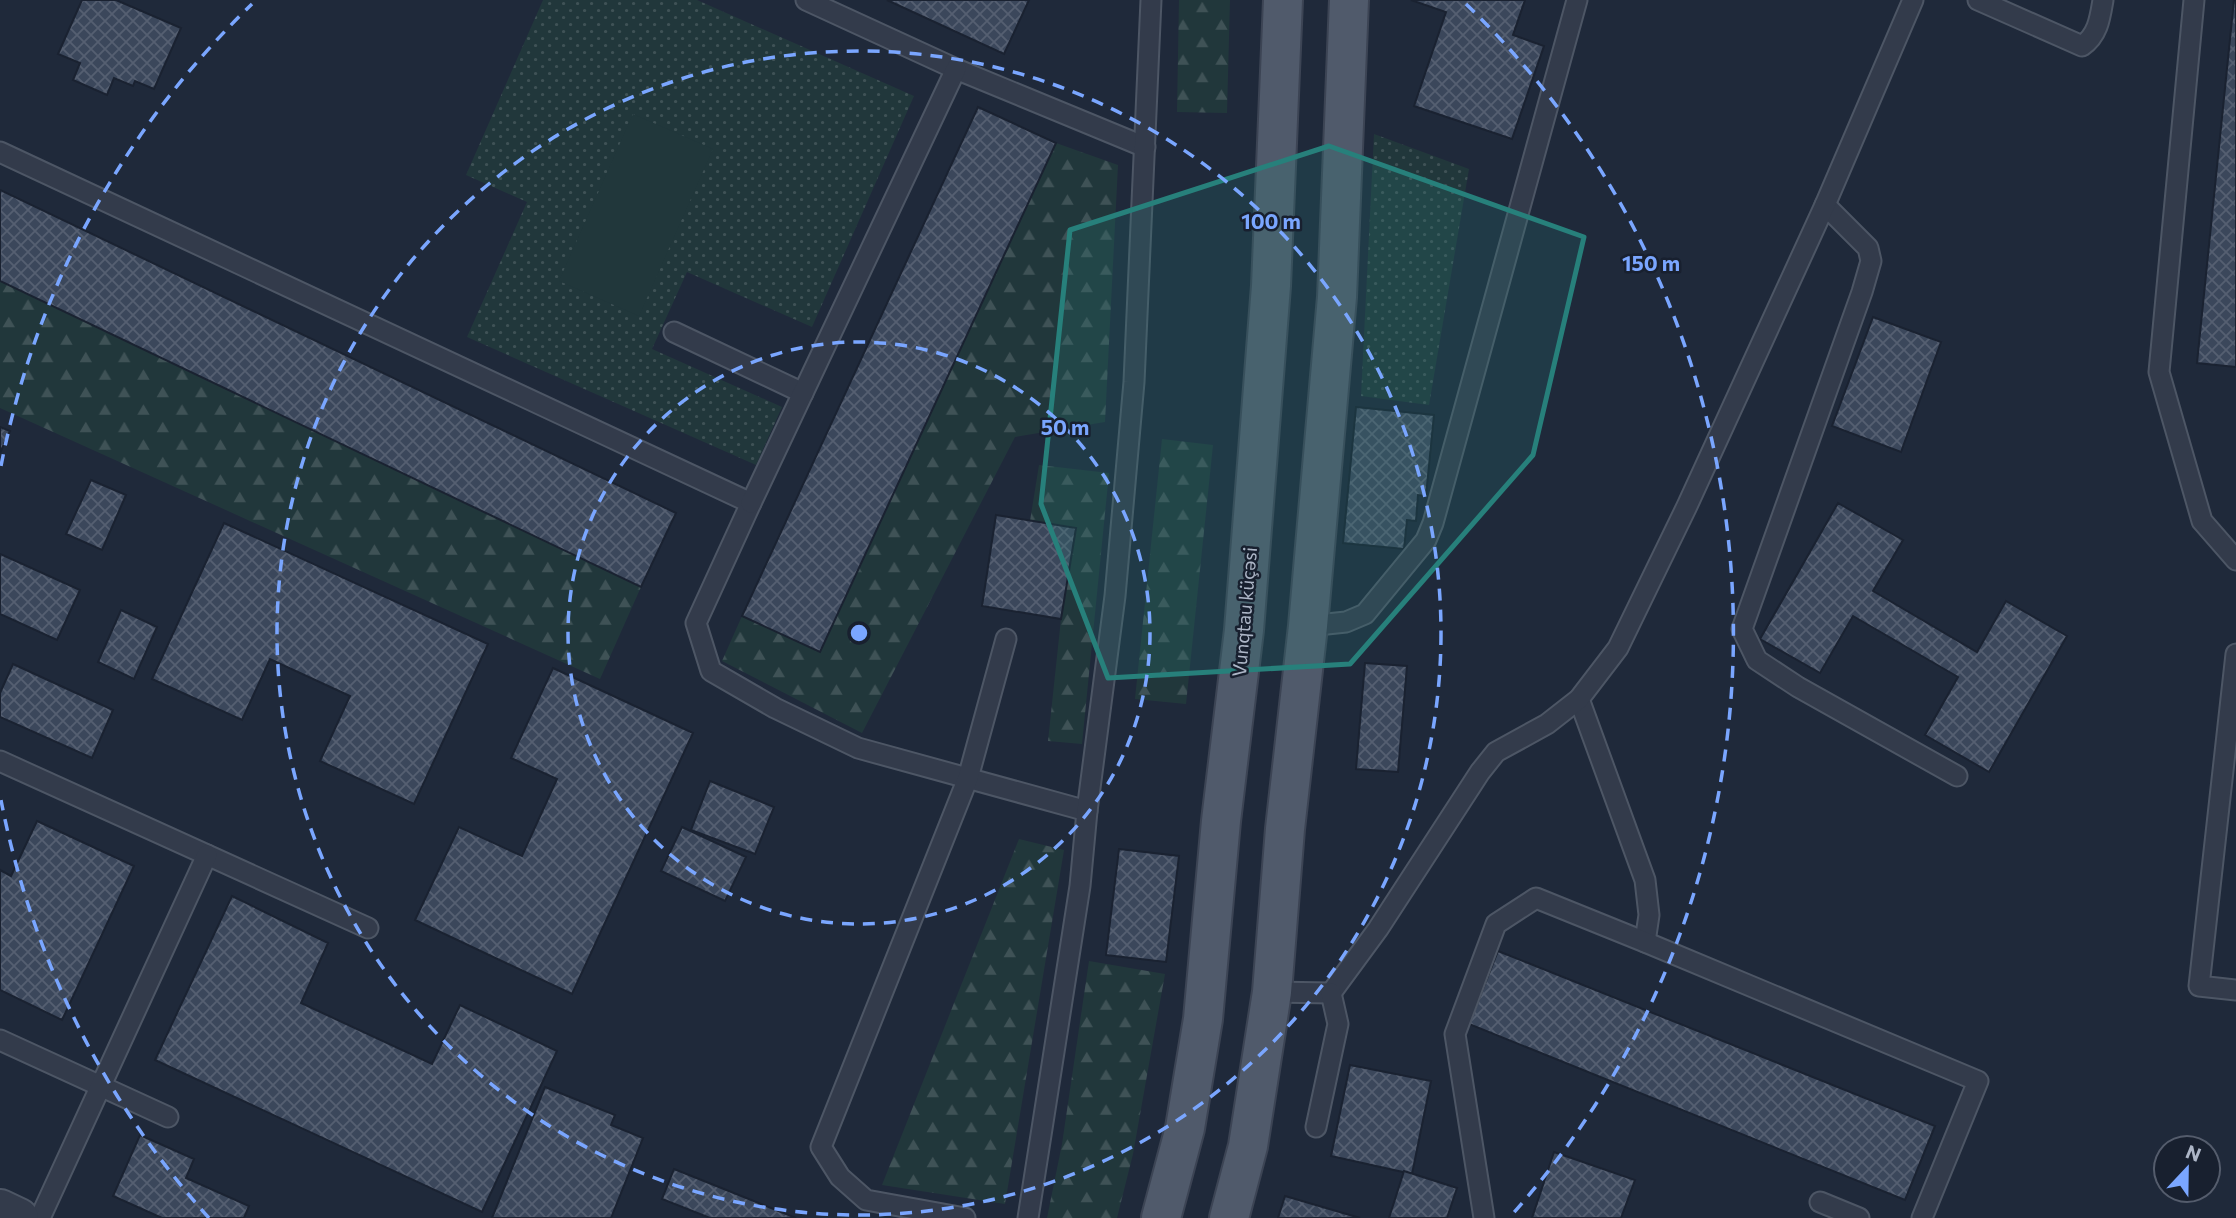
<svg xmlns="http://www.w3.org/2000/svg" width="2236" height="1218" font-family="Commissioner,sans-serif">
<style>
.forest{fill:url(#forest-firs)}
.park{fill:url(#park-dots)}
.pitch{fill:#21373b}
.building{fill:url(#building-cross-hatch);stroke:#1a2231;stroke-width:2}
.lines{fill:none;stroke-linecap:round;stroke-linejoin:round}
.service-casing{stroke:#4d5665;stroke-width:23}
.tertiary-casing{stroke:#4d5665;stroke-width:42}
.primary-casing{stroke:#3c4454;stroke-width:42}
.service{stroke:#333b4b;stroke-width:19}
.tertiary{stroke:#333b4b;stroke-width:38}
.primary{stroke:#505a6b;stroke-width:38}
.marked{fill:#27807b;fill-opacity:0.2;stroke:#27807b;stroke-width:5;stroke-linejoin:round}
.ring{fill:none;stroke:#7aa6ff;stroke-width:3.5;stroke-dasharray:12 9}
.labels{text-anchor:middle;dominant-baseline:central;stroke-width:5;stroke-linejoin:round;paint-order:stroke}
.street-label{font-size:19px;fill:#adb6c7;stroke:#18202f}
.centre{fill:#7aa6ff;stroke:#18202f;stroke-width:3.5}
.ring-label{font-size:21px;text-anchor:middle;font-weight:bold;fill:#7aa6ff;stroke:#18202f;stroke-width:5;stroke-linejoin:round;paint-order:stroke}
</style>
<defs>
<pattern id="forest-firs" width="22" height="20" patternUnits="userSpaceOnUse" patternTransform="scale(1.75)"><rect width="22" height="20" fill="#21373b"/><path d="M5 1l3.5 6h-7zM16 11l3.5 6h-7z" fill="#3f5256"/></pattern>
<pattern id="park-dots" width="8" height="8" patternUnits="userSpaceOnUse" patternTransform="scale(1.75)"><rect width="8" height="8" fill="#21373b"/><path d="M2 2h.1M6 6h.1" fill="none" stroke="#3f5256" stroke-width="1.8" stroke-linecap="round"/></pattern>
<pattern id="building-cross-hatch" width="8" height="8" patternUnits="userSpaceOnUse" patternTransform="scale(1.75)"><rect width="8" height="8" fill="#3b475b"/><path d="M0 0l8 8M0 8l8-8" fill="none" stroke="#555f71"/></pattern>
</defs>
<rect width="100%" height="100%" fill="#1f293a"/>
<g class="forest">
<path d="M1179,0H1230L1227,113L1177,112Z"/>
<path d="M1056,143L1118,165L1105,422L1015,437L862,733L722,661L742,616L820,652Z"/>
<path d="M0,281L641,587L600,679L0,408Z"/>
<path d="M1162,439L1213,445L1186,704L1135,699Z"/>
<path d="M1039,465L1109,473L1082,744L1048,741L1061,619L1076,528L1030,521Z"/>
<path d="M1019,839L1064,850L1005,1204L882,1185Z"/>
<path d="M1089,961L1165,974L1133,1154L1117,1218H1047L1062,1144Z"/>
</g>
<g class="park">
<path d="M543,0H697L914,96L812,327L687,272L652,349L782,407L756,465L467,337L527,202L466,175Z"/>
<path d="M1374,134L1469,169L1429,405L1361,396Z"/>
</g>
<path class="pitch" d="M633,114L713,149L639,316L559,281Z"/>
<g class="building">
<path d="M82,0H116L181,28L154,89L135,81L133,86L114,78L107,95L73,80L80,63L58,54Z"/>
<path d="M887,0H1029L1004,54Z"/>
<path d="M1411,0H1525L1513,35L1544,46L1512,139L1414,106L1446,12Z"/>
<path d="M2234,0H2236V367L2197,363Z"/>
<path d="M978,107L1056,143L820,652L742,616Z"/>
<path d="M0,190L676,513L641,587L0,281Z"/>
<path d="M1873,317L1941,342L1901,452L1832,426Z"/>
<path d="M1356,407L1434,415L1426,496L1418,495L1416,521L1407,520L1404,549L1343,543Z"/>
<path d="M0,427L10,431L0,453Z"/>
<path d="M91,480L126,495L102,550L66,534Z"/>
<path d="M1838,503L1903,540L1873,591L1977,652L2006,601L2067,636L1989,772L1925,735L1958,677L1853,616L1820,673L1760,639Z"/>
<path d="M996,515L1076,528L1061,619L982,606Z"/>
<path d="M224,523L488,644L414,804L320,761L350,696L270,659L242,720L152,679Z"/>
<path d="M0,554L80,590L57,640L0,614Z"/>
<path d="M121,610L157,627L134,679L98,662Z"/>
<path d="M1365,663L1407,666L1398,772L1356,769Z"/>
<path d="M13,664L113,710L92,758L0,717V693Z"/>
<path d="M553,668L693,733L572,994L415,920L459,827L522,856L557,779L511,758Z"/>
<path d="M710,781L774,807L755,854L691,830Z"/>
<path d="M37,821L134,866L62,1020L0,990V870L11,876Z"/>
<path d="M682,827L746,857L725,901L661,871Z"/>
<path d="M1119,849L1179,856L1166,962L1106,955Z"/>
<path d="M232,896L328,943L301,1003L432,1064L460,1005L557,1051L482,1212L155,1060Z"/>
<path d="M1498,951L1935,1126L1905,1200L1469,1024Z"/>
<path d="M1350,1065L1431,1081L1412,1174L1331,1156Z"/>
<path d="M545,1087L615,1115L611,1125L643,1138L611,1218H492Z"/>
<path d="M140,1135L194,1159L186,1178L249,1206L244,1218H162L113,1196Z"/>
<path d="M1554,1152L1635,1180L1621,1218H1532Z"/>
<path d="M674,1169L796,1218H710L662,1199Z"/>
<path d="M1404,1171L1457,1188L1447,1218H1389Z"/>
<path d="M1285,1196L1360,1218H1278Z"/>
</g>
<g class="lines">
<g class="service-casing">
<g id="service">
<path d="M806,0L956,69L1145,147"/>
<path d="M1978,0L2082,46C2098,35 2100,18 2103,0"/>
<path d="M2194,0L2159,372L2202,521L2236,560"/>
<path d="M0,152L751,503L696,623L711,671L775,708L858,748L1087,811"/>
<path d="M1825,205L1868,248L1871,261L1862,292L1742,629L1757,660L1798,687L1957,776"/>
<path d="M674,332L803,393"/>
<path d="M751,503L956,69"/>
<path d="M1308,626L1346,622L1365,614L1426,540L1433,523L1577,0"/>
<path d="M2236,654L2199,986L2236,990"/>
<path d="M1579,699L1645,880L1649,915L1645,942"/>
<path d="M0,761L368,928"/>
<path d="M1272,992L1331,993L1378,929L1480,772L1496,752L1547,724L1579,699L1618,648L1687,506L1825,205L1913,0"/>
<path d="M0,1040L168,1117"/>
<path d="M1316,1127L1338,1024L1331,993"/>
<path d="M1820,1202L1859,1218"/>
<path d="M40,1218L207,855"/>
<path d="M965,1218L866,1200L840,1177L821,1147L968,778L1006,639"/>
<path d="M1028,1218L1080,886L1087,811L1115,596L1134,382L1151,0"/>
<path d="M1484,1218L1455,1034L1496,924L1536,898L1645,942L1978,1081L1922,1218"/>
</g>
</g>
<g class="tertiary-casing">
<path id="tertiary" d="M0,1209L19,1218"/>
</g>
<g class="primary-casing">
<g id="primary">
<path d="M1161,1218L1185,1128L1203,1019L1221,821L1244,630L1271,286L1283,0"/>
<path d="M1229,1218L1248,1146L1272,992L1285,829L1308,626L1337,297L1349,0"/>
</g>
</g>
<use href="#service" class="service"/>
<use href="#tertiary" class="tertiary"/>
<use href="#primary" class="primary"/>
</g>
<path class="marked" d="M1329,146L1584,237L1533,455L1350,664L1108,678L1041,504L1070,230Z"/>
<g class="ring">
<circle cx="859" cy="633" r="291"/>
<circle cx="859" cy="633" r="582"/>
<path d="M209 1218A874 874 0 0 1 1 800M1 466A874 874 0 0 1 252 4M1466 4A874 874 0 0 1 1509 1218"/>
</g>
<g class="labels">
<g class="street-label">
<text transform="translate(1244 612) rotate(-85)">Vunqtau küçəsi</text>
</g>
</g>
<circle cx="859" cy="633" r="10" class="centre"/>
<g class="ring-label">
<text x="1271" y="229">100 m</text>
<text x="1651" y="271">150 m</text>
<text x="1065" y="435">50 m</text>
</g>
<g transform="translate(2187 1169) rotate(22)"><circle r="33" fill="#18202f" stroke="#545c6c" stroke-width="2"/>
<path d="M0-5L12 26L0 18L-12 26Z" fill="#7aa6ff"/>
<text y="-10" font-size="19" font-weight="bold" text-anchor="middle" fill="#adb6c7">N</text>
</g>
</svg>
